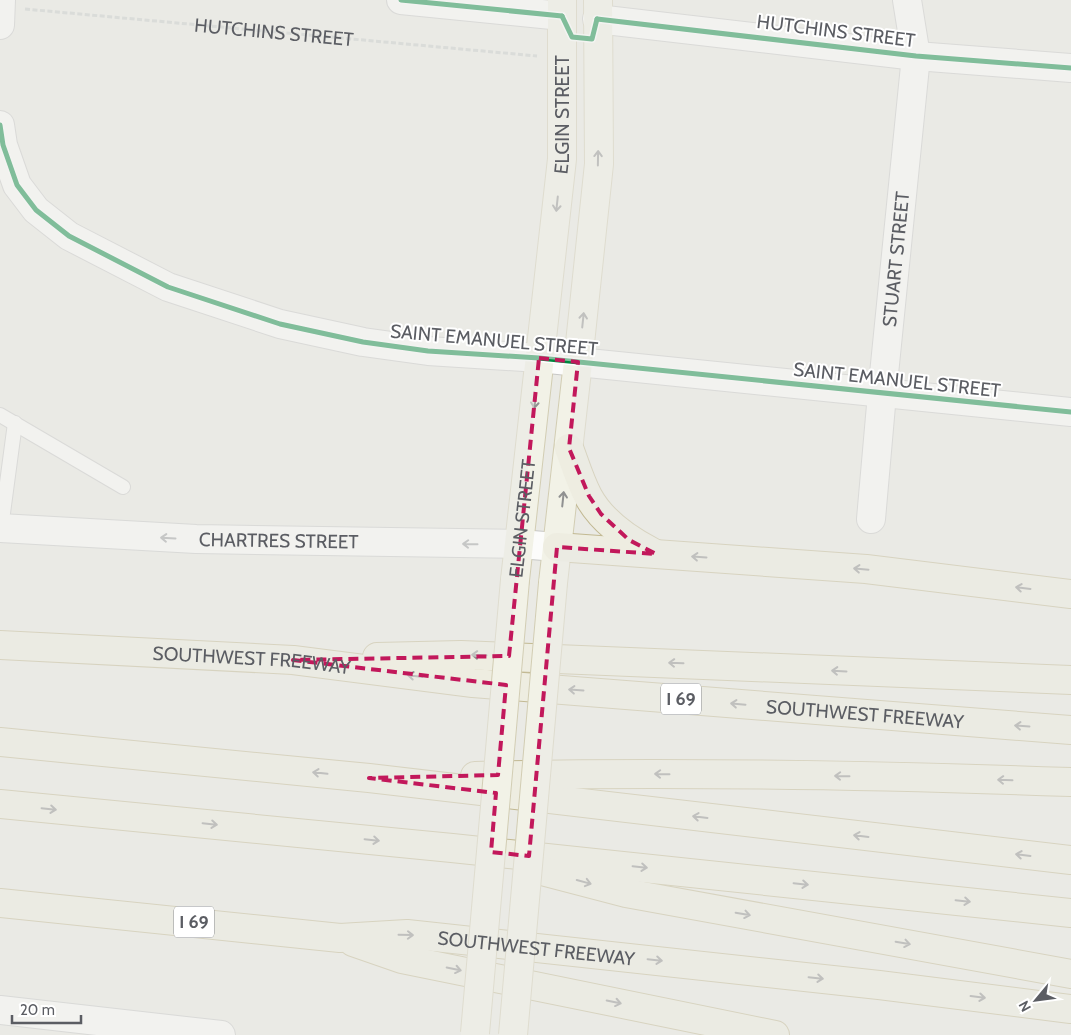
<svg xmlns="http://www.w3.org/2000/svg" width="1071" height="1035" font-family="Cabin,sans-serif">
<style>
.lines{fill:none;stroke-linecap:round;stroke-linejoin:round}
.lane-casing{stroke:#c8c8c7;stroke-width:16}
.street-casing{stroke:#c8c8c7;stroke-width:30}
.secondary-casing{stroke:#c7c8c7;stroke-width:30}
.primary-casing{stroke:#d2cdb3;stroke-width:30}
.highway-casing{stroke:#c2b992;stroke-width:30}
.path{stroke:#c8ccca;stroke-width:3;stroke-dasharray:5 2.5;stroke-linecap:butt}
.lane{stroke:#fcfcfb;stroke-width:14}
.street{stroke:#fcfcfb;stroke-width:28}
.secondary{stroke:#fcfcfb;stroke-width:28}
.primary{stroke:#f2f2e7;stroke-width:28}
.highway{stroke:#eeede1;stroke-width:28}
.primary-bridge-casing{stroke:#d2cdb3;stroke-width:30;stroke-linecap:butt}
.primary-bridge{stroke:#f2f2e7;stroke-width:28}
.cycleway-casing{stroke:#fff;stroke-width:8}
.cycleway{stroke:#00873e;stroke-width:5}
.oneway{stroke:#909191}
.oneway2{stroke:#9b9da0}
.oneway3{stroke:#8e8f8f}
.marked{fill:none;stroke:#c2185b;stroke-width:4;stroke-dasharray:10 6;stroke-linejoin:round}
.labels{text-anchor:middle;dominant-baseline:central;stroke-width:4;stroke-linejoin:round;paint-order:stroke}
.shield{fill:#fff;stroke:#8c8e92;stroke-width:1}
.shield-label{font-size:18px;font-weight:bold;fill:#5b5d63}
.street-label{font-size:19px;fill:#5b5d63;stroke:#fff}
</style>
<rect width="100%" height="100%" fill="#eaeae5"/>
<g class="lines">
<g class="lane-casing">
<g id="lane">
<path d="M0,415L123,487"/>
<path d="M1,528L15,423"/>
</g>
</g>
<g class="street-casing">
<g id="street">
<path d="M401,0L562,16"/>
<path d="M597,19L916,56L1071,68"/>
<path d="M0,25L1,0"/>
<path d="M0,125L3,145L17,185L36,210L69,236L168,287L280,324L363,342L428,351L539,358L1071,412"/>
<path id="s2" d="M871,519L882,394L916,56L907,0"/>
</g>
</g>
<g class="secondary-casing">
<g id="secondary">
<path id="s3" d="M0,528L196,539L519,544L557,547"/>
<path d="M0,1010L221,1035"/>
</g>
</g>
<g class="primary-casing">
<g id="primary">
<path id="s4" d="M515,580L562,159V0"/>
<path d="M553,583L578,362L599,164L598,0"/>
</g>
</g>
<g class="highway-casing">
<g id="highway">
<path d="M569,448C575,464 580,481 588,496C602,522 627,539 652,552"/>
<path d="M557,547L866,569L1071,594"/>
<path id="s5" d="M0,645L293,660L473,683L1071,730"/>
<path d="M377,657L461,655L1071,680"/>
<path d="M0,742L369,778L1071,860"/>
<path d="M475,776C674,771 873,775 1071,782"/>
<path d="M0,804L452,848L1071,913"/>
<path d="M538,870L626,893L1071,974"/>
<path id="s6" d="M0,903L340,938L407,934L879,985L1071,1009"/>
<path d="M353,942L402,959L775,1035"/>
</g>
</g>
<path class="path" id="s1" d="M25,9L537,56"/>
<use href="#lane" class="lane"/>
<use href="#street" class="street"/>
<use href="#secondary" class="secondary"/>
<use href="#primary" class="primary"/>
<use href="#highway" class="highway"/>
<g class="primary-bridge-casing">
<g id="primary-bridge">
<path d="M475,1033L515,580"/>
<path d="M513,1035L553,583"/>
</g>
</g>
<use href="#primary-bridge" class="primary-bridge"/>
<g class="cycleway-casing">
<g id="cycleway">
<path d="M401,0L562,16"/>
<path d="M562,16L572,37L592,39L597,19"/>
<path d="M597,19L916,56L1071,68"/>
<path d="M0,125L3,145L17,185L36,210L69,236L168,287L280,324L363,342L428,351L539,358L1071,412"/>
</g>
</g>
<use href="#cycleway" class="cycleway"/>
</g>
<defs><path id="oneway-shaft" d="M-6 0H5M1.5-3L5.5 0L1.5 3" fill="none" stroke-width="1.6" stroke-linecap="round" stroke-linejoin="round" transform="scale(1.25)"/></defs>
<g class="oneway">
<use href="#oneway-shaft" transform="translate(598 158) rotate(-89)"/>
<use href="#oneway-shaft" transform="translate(557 204) rotate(96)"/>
<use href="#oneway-shaft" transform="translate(583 320) rotate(-84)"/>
<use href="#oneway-shaft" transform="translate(535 401) rotate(96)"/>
<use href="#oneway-shaft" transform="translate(563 499) rotate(-84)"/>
</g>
<g class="oneway2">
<use href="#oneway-shaft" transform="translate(168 538) rotate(-177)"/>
<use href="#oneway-shaft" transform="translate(470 544) rotate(-179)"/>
</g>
<g class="oneway3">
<use href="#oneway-shaft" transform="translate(699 557) rotate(-176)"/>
<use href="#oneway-shaft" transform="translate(861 569) rotate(-175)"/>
<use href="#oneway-shaft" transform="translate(1023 588) rotate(-173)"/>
<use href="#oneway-shaft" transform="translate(479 655) rotate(-178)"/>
<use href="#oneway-shaft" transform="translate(676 663) rotate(-178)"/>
<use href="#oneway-shaft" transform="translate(839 671) rotate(-177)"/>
<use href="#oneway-shaft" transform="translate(415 676) rotate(-173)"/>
<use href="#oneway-shaft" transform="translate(576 690) rotate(-176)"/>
<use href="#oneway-shaft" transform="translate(738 704) rotate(-175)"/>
<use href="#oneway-shaft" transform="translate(1022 726) rotate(-176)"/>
<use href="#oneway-shaft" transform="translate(320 773) rotate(-174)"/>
<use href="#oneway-shaft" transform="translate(662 774) rotate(-179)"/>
<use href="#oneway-shaft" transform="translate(842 776) rotate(-179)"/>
<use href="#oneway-shaft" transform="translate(1005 780) rotate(-178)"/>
<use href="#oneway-shaft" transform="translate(49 809) rotate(6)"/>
<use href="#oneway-shaft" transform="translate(700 817) rotate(-173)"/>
<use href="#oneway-shaft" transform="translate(210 824) rotate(6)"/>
<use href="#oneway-shaft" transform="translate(861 836) rotate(-173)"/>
<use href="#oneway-shaft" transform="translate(372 840) rotate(6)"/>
<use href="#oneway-shaft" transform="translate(1023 855) rotate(-173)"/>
<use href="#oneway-shaft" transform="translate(640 867) rotate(6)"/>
<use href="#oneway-shaft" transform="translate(584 882) rotate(15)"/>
<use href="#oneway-shaft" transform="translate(801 884) rotate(6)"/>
<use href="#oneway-shaft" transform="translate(963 901) rotate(6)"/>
<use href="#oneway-shaft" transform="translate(743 914) rotate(10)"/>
<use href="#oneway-shaft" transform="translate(406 935) rotate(1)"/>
<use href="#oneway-shaft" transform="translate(903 943) rotate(10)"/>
<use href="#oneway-shaft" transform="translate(655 960) rotate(6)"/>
<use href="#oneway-shaft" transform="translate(454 969) rotate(12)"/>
<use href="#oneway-shaft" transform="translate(816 978) rotate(6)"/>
<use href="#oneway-shaft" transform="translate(978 997) rotate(7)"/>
<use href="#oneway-shaft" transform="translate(614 1002) rotate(12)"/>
</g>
<path d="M0 0H1071V1035H0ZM539,358L578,362L569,448L589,496L601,514L629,540L656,554L557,547L529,856L491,852L496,793L369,778L498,775L506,685L293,660L509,656Z" fill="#eaeae5" fill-opacity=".55" fill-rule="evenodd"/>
<path class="marked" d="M539,358L578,362L569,448L589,496L601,514L629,540L656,554L557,547L529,856L491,852L496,793L369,778L498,775L506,685L293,660L509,656Z"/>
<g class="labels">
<g class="shield">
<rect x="661" y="683.5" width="40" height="31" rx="4"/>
<rect x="174" y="906.5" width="40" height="31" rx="4"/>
</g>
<g class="shield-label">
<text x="681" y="699">I 69</text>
<text x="194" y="922">I 69</text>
</g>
<g class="street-label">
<text transform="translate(836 31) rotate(7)">HUTCHINS STREET</text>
<text stroke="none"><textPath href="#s1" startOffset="250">HUTCHINS STREET</textPath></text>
<text stroke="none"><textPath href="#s4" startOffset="468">ELGIN STREET</textPath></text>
<text stroke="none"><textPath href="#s2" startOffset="261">STUART STREET</textPath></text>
<text transform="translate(494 340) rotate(5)">SAINT EMANUEL STREET</text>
<text transform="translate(897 380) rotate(6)">SAINT EMANUEL STREET</text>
<text stroke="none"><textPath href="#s4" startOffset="62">ELGIN STREET</textPath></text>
<text stroke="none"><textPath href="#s3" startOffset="279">CHARTRES STREET</textPath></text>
<text stroke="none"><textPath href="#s5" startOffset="252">SOUTHWEST FREEWAY</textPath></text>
<text stroke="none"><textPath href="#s5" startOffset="868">SOUTHWEST FREEWAY</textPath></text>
<text stroke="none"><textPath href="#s6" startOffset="539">SOUTHWEST FREEWAY</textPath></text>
</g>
</g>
<g transform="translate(1036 1000) rotate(241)" stroke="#ffffff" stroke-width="4" paint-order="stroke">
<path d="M0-4L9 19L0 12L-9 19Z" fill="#5b5d63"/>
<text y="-8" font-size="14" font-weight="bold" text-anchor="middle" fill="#5b5d63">N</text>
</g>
<path d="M12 1015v8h69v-8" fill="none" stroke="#5b5d63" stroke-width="2.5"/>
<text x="20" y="1015" font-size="15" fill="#5b5d63" stroke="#ffffff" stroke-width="4" paint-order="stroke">20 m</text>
</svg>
